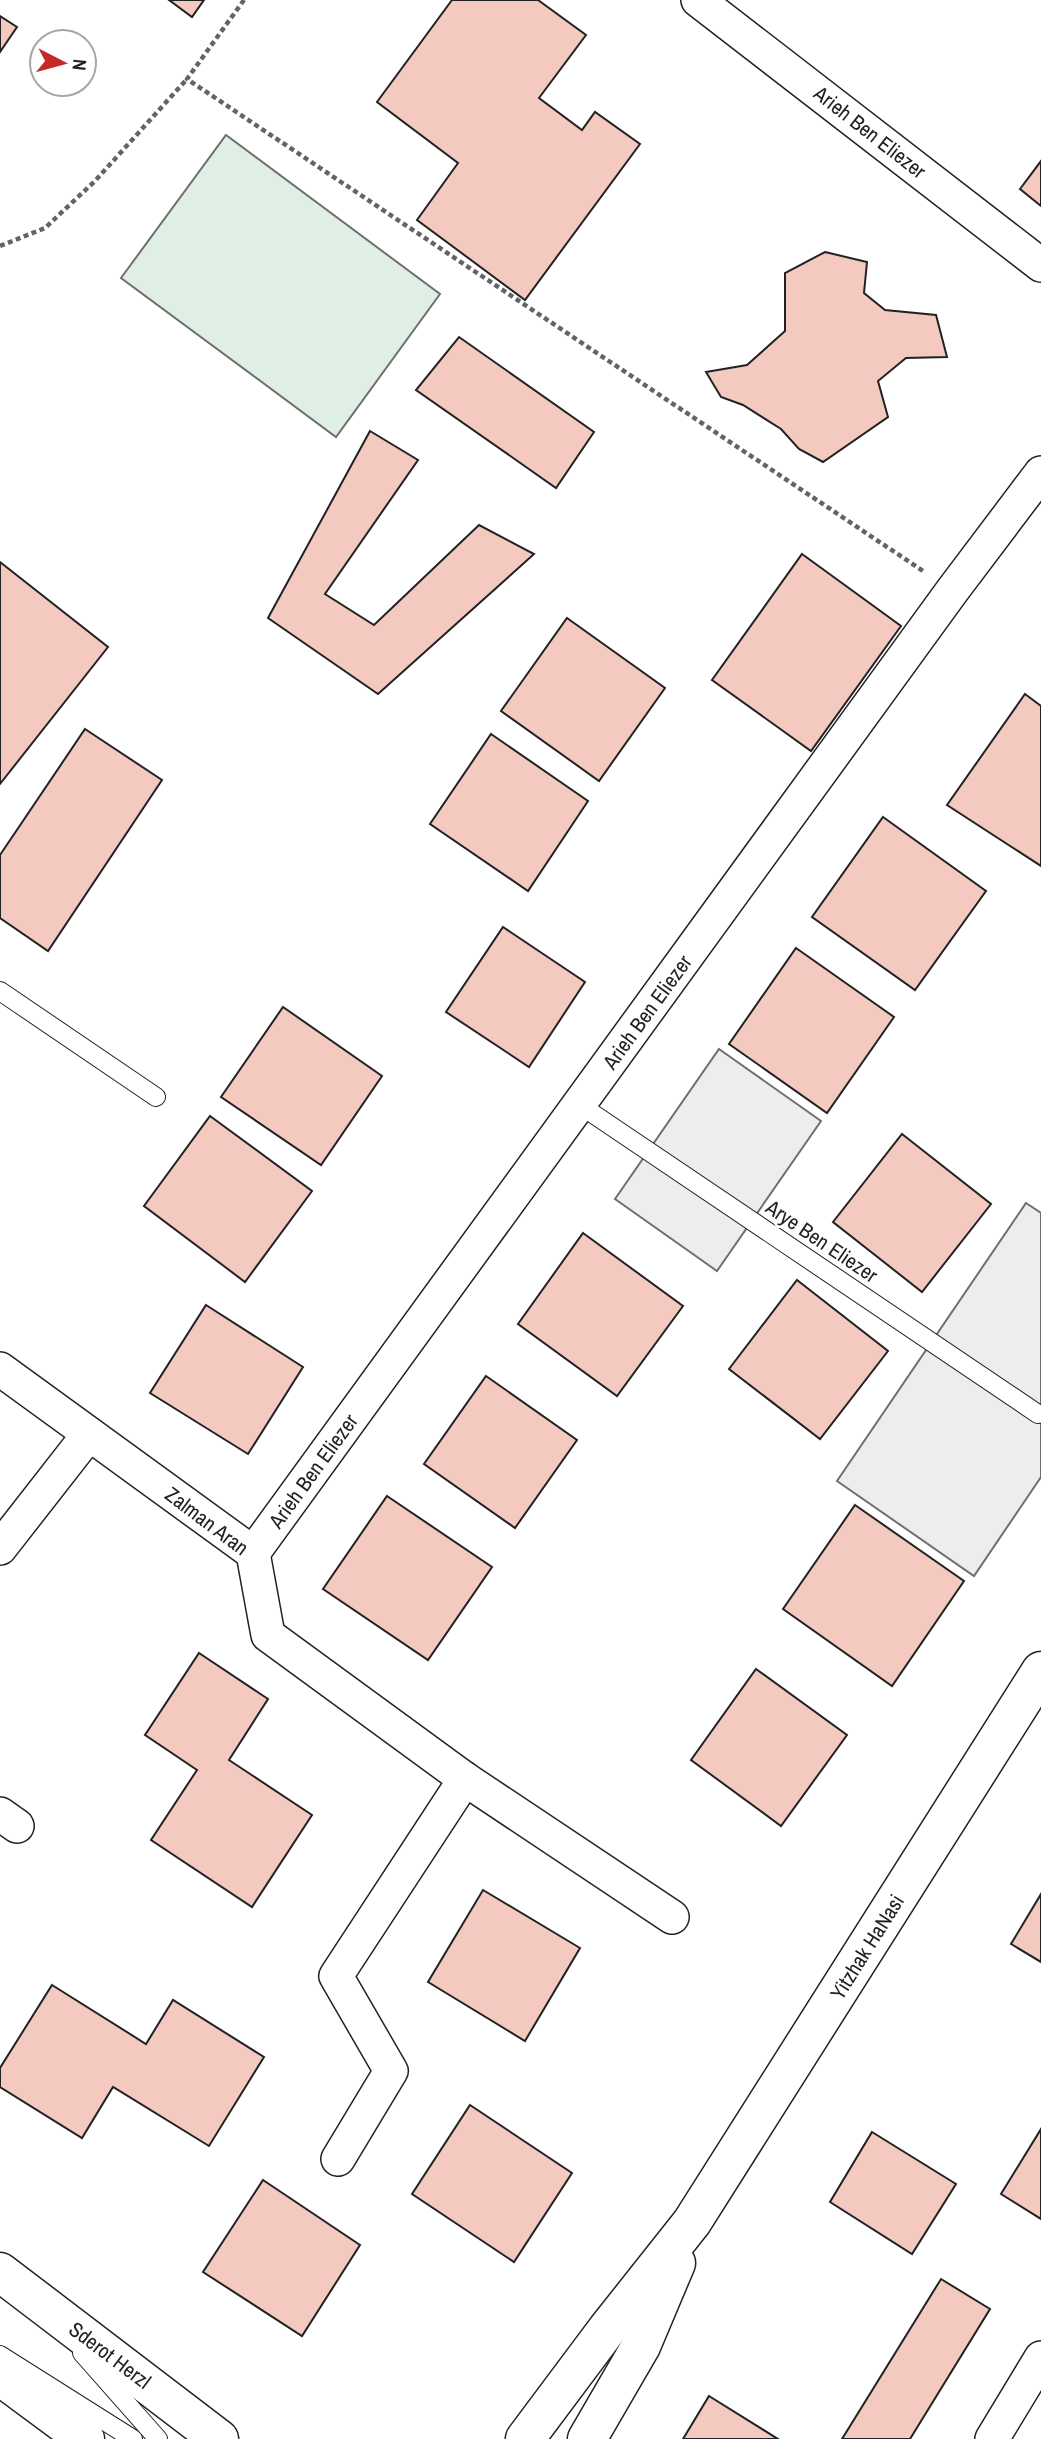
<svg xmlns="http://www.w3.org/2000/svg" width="1041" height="2439" font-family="'Archivo Narrow',sans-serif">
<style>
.green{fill:#e0efe3;stroke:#6f6f6f;stroke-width:2}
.parking{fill:#ededed;stroke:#6f6f6f;stroke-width:2}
.building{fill:#f3c9c0;stroke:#222;stroke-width:2}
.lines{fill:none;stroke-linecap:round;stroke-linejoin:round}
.lane-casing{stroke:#222;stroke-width:20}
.street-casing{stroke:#222;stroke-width:36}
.secondary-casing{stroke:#222;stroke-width:41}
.path{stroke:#646464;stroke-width:4.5;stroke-dasharray:5 3.5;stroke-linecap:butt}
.lane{stroke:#fff;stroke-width:18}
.street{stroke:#fff;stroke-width:33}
.secondary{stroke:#fff;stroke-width:38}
.labels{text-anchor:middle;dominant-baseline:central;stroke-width:5;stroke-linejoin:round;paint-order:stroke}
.street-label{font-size:21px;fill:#222;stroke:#fff}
</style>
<rect width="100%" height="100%" fill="#fff"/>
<path class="green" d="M226,135L440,294L336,437L121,278Z"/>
<g class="parking">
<path d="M719,1049L821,1121L717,1271L615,1199Z"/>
<path d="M1026,1203L1041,1213V1477L974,1576L837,1481Z"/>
</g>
<g class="building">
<path d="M169,0H204L192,17Z"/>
<path d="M452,0H538L586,35L539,98L582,130L595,112L640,144L525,300L417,220L458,163L377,102Z"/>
<path d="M0,16L17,27L0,52Z"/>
<path d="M1041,161V206L1020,189Z"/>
<path d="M825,252L867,262L864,293L885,310L936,315L947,357L906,358L878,381L888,417L823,462L799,449L781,429L743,405L721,397L706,372L747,365L785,331V273Z"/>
<path d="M459,337L594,432L556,488L416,390Z"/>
<path d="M370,431L418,460L325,594L374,625L479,525L534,554L378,694L268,618Z"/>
<path d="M802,554L901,626L811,751L712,680Z"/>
<path d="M0,562L108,647L0,784Z"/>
<path d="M567,618L665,688L599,781L501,711Z"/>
<path d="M1025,694L1041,706V866L947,805Z"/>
<path d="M85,729L162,780L48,951L0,918V855Z"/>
<path d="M491,734L588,801L528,891L430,824Z"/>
<path d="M883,817L986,891L915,990L812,917Z"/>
<path d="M503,927L585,982L529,1067L446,1012Z"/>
<path d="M796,948L894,1017L827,1113L729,1044Z"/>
<path d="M283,1007L382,1076L321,1165L221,1097Z"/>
<path d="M210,1116L312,1191L245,1282L144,1206Z"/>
<path d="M902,1134L991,1204L922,1292L833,1222Z"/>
<path d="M583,1233L683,1306L617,1396L518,1324Z"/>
<path d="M797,1280L888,1351L820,1439L729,1369Z"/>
<path d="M206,1305L303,1367L248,1454L150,1393Z"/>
<path d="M486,1376L577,1440L515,1528L424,1464Z"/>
<path d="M387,1496L492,1567L428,1660L323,1589Z"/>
<path d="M855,1505L964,1581L892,1686L783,1609Z"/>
<path d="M199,1653L268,1699L229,1760L312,1815L252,1907L151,1840L197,1770L145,1735Z"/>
<path d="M756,1669L847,1735L781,1826L691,1760Z"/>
<path d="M483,1890L580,1948L525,2041L428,1982Z"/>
<path d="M1041,1894V1962L1011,1944Z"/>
<path d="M52,1985L146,2044L173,2000L264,2057L209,2146L113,2087L82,2138L0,2087V2068Z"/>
<path d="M470,2105L572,2173L514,2262L412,2194Z"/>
<path d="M1041,2129V2219L1001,2194Z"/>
<path d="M872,2132L956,2184L912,2254L830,2202Z"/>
<path d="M263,2180L360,2245L302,2336L203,2272Z"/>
<path d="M941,2279L990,2309L910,2439H842Z"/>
<path d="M709,2396L778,2439H683Z"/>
</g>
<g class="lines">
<g class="lane-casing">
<g id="lane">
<path d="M0,991L156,1097"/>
<path d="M580,1105L1038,1414"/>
<path d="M82,2353L158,2439"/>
<path d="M0,2355L133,2439"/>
</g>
</g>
<g class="street-casing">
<g id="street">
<path d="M698,0L1041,265"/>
<path d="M0,1369L253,1553L268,1635L465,1779L336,1976L391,2071L338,2159"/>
<path d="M0,1548L89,1434"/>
<path d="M253,1553L952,591L1041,473"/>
<path d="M465,1779L672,1917"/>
<path d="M0,1814L17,1826"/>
<path d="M992,2439L1041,2358"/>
</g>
</g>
<g class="secondary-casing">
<g id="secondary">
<path d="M0,2272L219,2439"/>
<path d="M0,2376L85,2439"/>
<path d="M525,2439L608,2328L692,2222L1041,1671"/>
<path d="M587,2439L641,2346L676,2263"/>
</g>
</g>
<g class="path">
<path d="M244,0L187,79L923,571"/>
<path d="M0,246L45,228L95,181L187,79"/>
</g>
<use href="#lane" class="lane"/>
<use href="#street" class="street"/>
<use href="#secondary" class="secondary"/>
</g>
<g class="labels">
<g class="street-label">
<text transform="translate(870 132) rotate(38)">Arieh Ben Eliezer</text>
<text transform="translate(647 1012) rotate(-54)">Arieh Ben Eliezer</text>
<text transform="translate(822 1241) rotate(34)">Arye Ben Eliezer</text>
<text transform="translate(313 1471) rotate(-54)">Arieh Ben Eliezer</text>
<text transform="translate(207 1521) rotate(37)">Zalman Aran</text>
<text transform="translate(867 1947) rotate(-58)">Yitzhak HaNasi</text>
<text transform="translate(110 2355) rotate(37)">Sderot Herzl</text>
</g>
</g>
<g transform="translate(63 63) rotate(96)"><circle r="33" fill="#ffffff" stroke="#a7a7a7" stroke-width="2"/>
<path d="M0-5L12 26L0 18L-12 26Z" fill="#c62828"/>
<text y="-10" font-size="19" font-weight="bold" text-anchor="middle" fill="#222222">N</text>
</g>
</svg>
